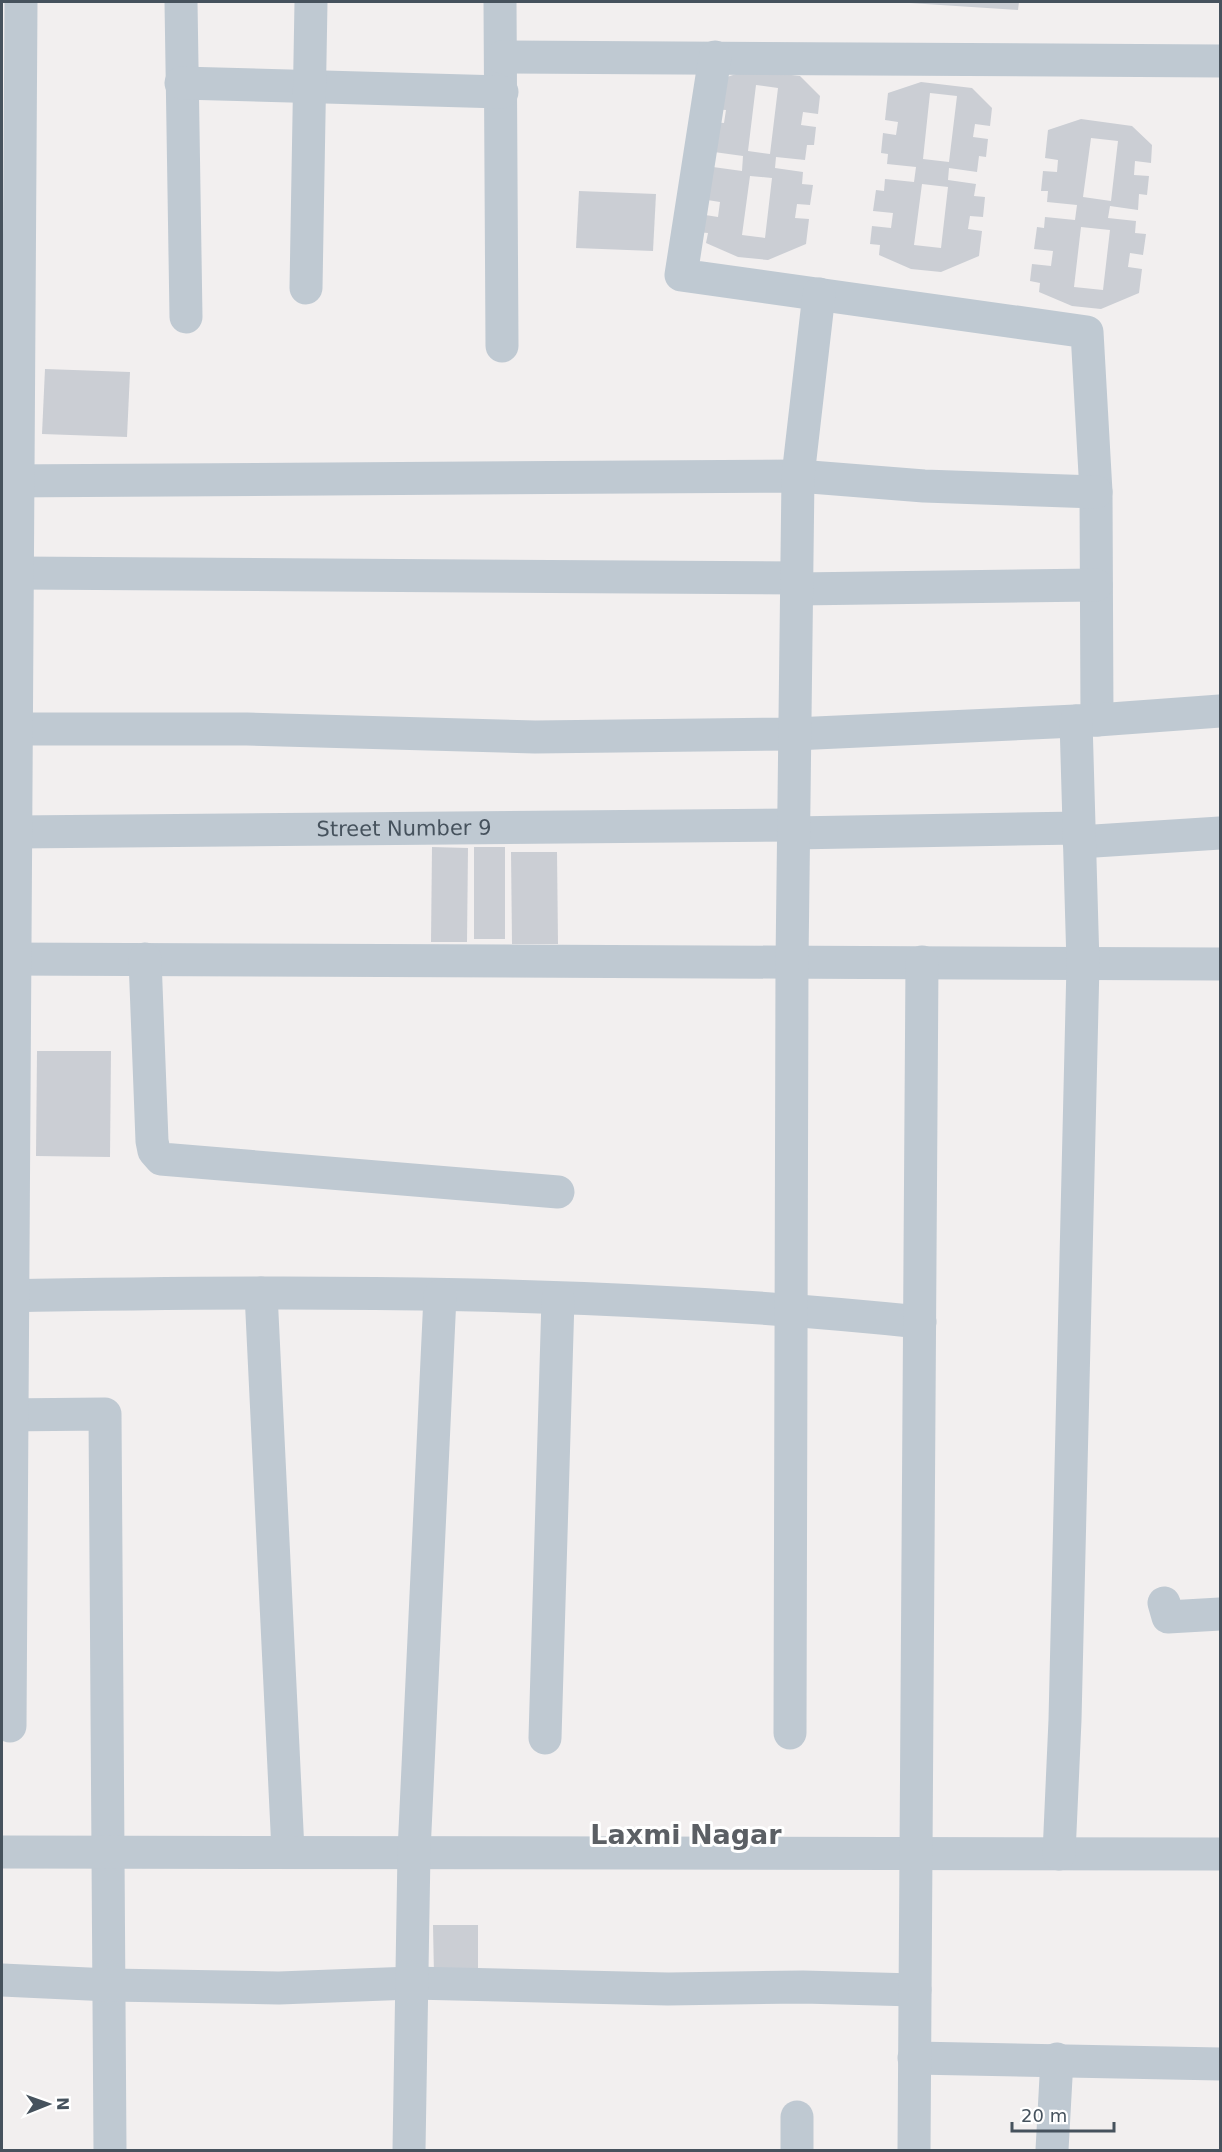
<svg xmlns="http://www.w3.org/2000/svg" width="1222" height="2152" font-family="'DejaVu Sans',sans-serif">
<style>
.building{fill:#cbced4;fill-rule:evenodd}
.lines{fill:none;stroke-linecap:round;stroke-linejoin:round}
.minor{stroke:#bfc9d2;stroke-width:33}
.labels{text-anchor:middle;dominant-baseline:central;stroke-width:6;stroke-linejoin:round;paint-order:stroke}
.street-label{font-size:21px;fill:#46525d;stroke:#fff}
.district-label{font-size:27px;font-weight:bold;fill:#5b5f64;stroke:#fff}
</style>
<rect width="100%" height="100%" fill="#f2efef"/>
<g class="building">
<path d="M894,2H1019L1018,10Z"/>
<path d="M748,70L800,76L820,96L818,114L803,112L801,125L816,127L814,145H807L805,160L776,157L775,168L803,172L802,184L813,185L810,205L797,204L795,218L809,219L806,244L768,260L738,257L706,243L708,233L697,232L699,214L718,217L720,202L701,199L713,167L742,171L743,156L714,152L710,122L724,123L726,110L712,109L715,81ZM756,85L778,88L770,154L748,151ZM750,176L772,178L765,238L742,235Z"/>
<path d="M921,82L972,88L992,108L990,126L975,124L973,137L988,139L986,157L979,156L977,172L949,168L948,180L976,184L974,196L985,197L983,217L970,216L968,229L982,231L979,256L941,272L911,269L879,255L880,245L870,244L872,226L891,228L893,213L873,211L876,190L884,191L885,179L914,182L916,167L887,164L888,154L881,153L883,133L896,135L898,122L885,120L888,93ZM930,93L957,96L949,162L923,159ZM922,184L948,187L941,248L914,245Z"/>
<path d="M1081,119L1132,126L1152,145L1151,163L1135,161L1134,175L1149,176L1147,195L1139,194L1138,210L1110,206L1108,218L1136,221L1135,233L1146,234L1143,255L1130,253L1128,267L1142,269L1139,293L1101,309L1072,306L1039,292L1040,283L1030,281L1032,264L1051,266L1053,251L1034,249L1037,227L1044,228L1045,217L1075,220L1077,205L1047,202L1048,191H1041L1043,171L1057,172L1058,160L1045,158L1048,130ZM1091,138L1118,141L1111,201L1083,197ZM1081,227L1110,230L1103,290L1074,287Z"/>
<path d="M579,191L656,194L653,251L576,248Z"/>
<path d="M45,369L130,372L127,437L42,434Z"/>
<path d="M432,847L468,848L467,942H431Z"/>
<rect x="474" y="847" width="31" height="92"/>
<path d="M511,852H557L558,944H512Z"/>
<path d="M37,1051H111L110,1157L36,1156Z"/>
<path d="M433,1925H478V1976H434Z"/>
</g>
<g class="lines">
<g class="minor">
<path d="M181,2L186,317"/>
<path d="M500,2L502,346"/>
<path d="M502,57L1220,61"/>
<path d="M715,57L681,275L1087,332L1096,492L1097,720"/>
<path d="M181,83L502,92"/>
<path d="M306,288L311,2"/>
<path d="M2,481L798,476L924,486L1096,492"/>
<path d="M17,573L797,578"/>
<path d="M797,589L1096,585"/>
<path d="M2,729H247L535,737L794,734L1097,720L1220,711"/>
<path id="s1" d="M16,832L793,825"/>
<path d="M793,833L1079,828"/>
<path d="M1079,842L1220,833"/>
<path d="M2,959L1220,964"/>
<path d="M145,959L152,1141L154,1151L161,1159L558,1192"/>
<path d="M261,1293L288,1851"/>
<path d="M2,1296C307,1290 616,1290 920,1322"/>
<path d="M2,1415L105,1414L110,2150"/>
<path d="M1164,1603L1168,1617L1220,1614"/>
<path d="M10,1726L21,2"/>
<path d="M790,1733L792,962L798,476L819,294"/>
<path d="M545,1738L558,1299"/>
<path d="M2,1852L1220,1854"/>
<path d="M1059,1854L1065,1720L1083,964L1076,721"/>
<path d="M2,1980L110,1985L279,1988L412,1983L668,1989L803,1987L915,1990"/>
<path d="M914,2058L1220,2064"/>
<path d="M409,2150L414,1852L440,1296"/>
<path d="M797,2150V2117"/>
<path d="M914,2150L922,962"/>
<path d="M1052,2150L1057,2059"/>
</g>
</g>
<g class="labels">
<g class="street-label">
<text stroke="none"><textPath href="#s1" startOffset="388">Street Number 9</textPath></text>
</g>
<g class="district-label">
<text x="686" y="1834">Laxmi Nagar</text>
</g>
</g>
<rect width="1222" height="2152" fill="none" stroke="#46525d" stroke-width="6"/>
<g transform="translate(48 2104) rotate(89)" stroke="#ffffff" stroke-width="4.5" paint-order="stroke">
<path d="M0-4.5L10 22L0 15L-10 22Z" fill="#46525d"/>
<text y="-9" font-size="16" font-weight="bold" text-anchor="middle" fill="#46525d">N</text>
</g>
<path d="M1012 2122v9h102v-9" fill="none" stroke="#46525d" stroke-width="3"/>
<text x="1021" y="2122" font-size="18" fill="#46525d" stroke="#ffffff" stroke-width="4.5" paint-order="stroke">20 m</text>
</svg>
